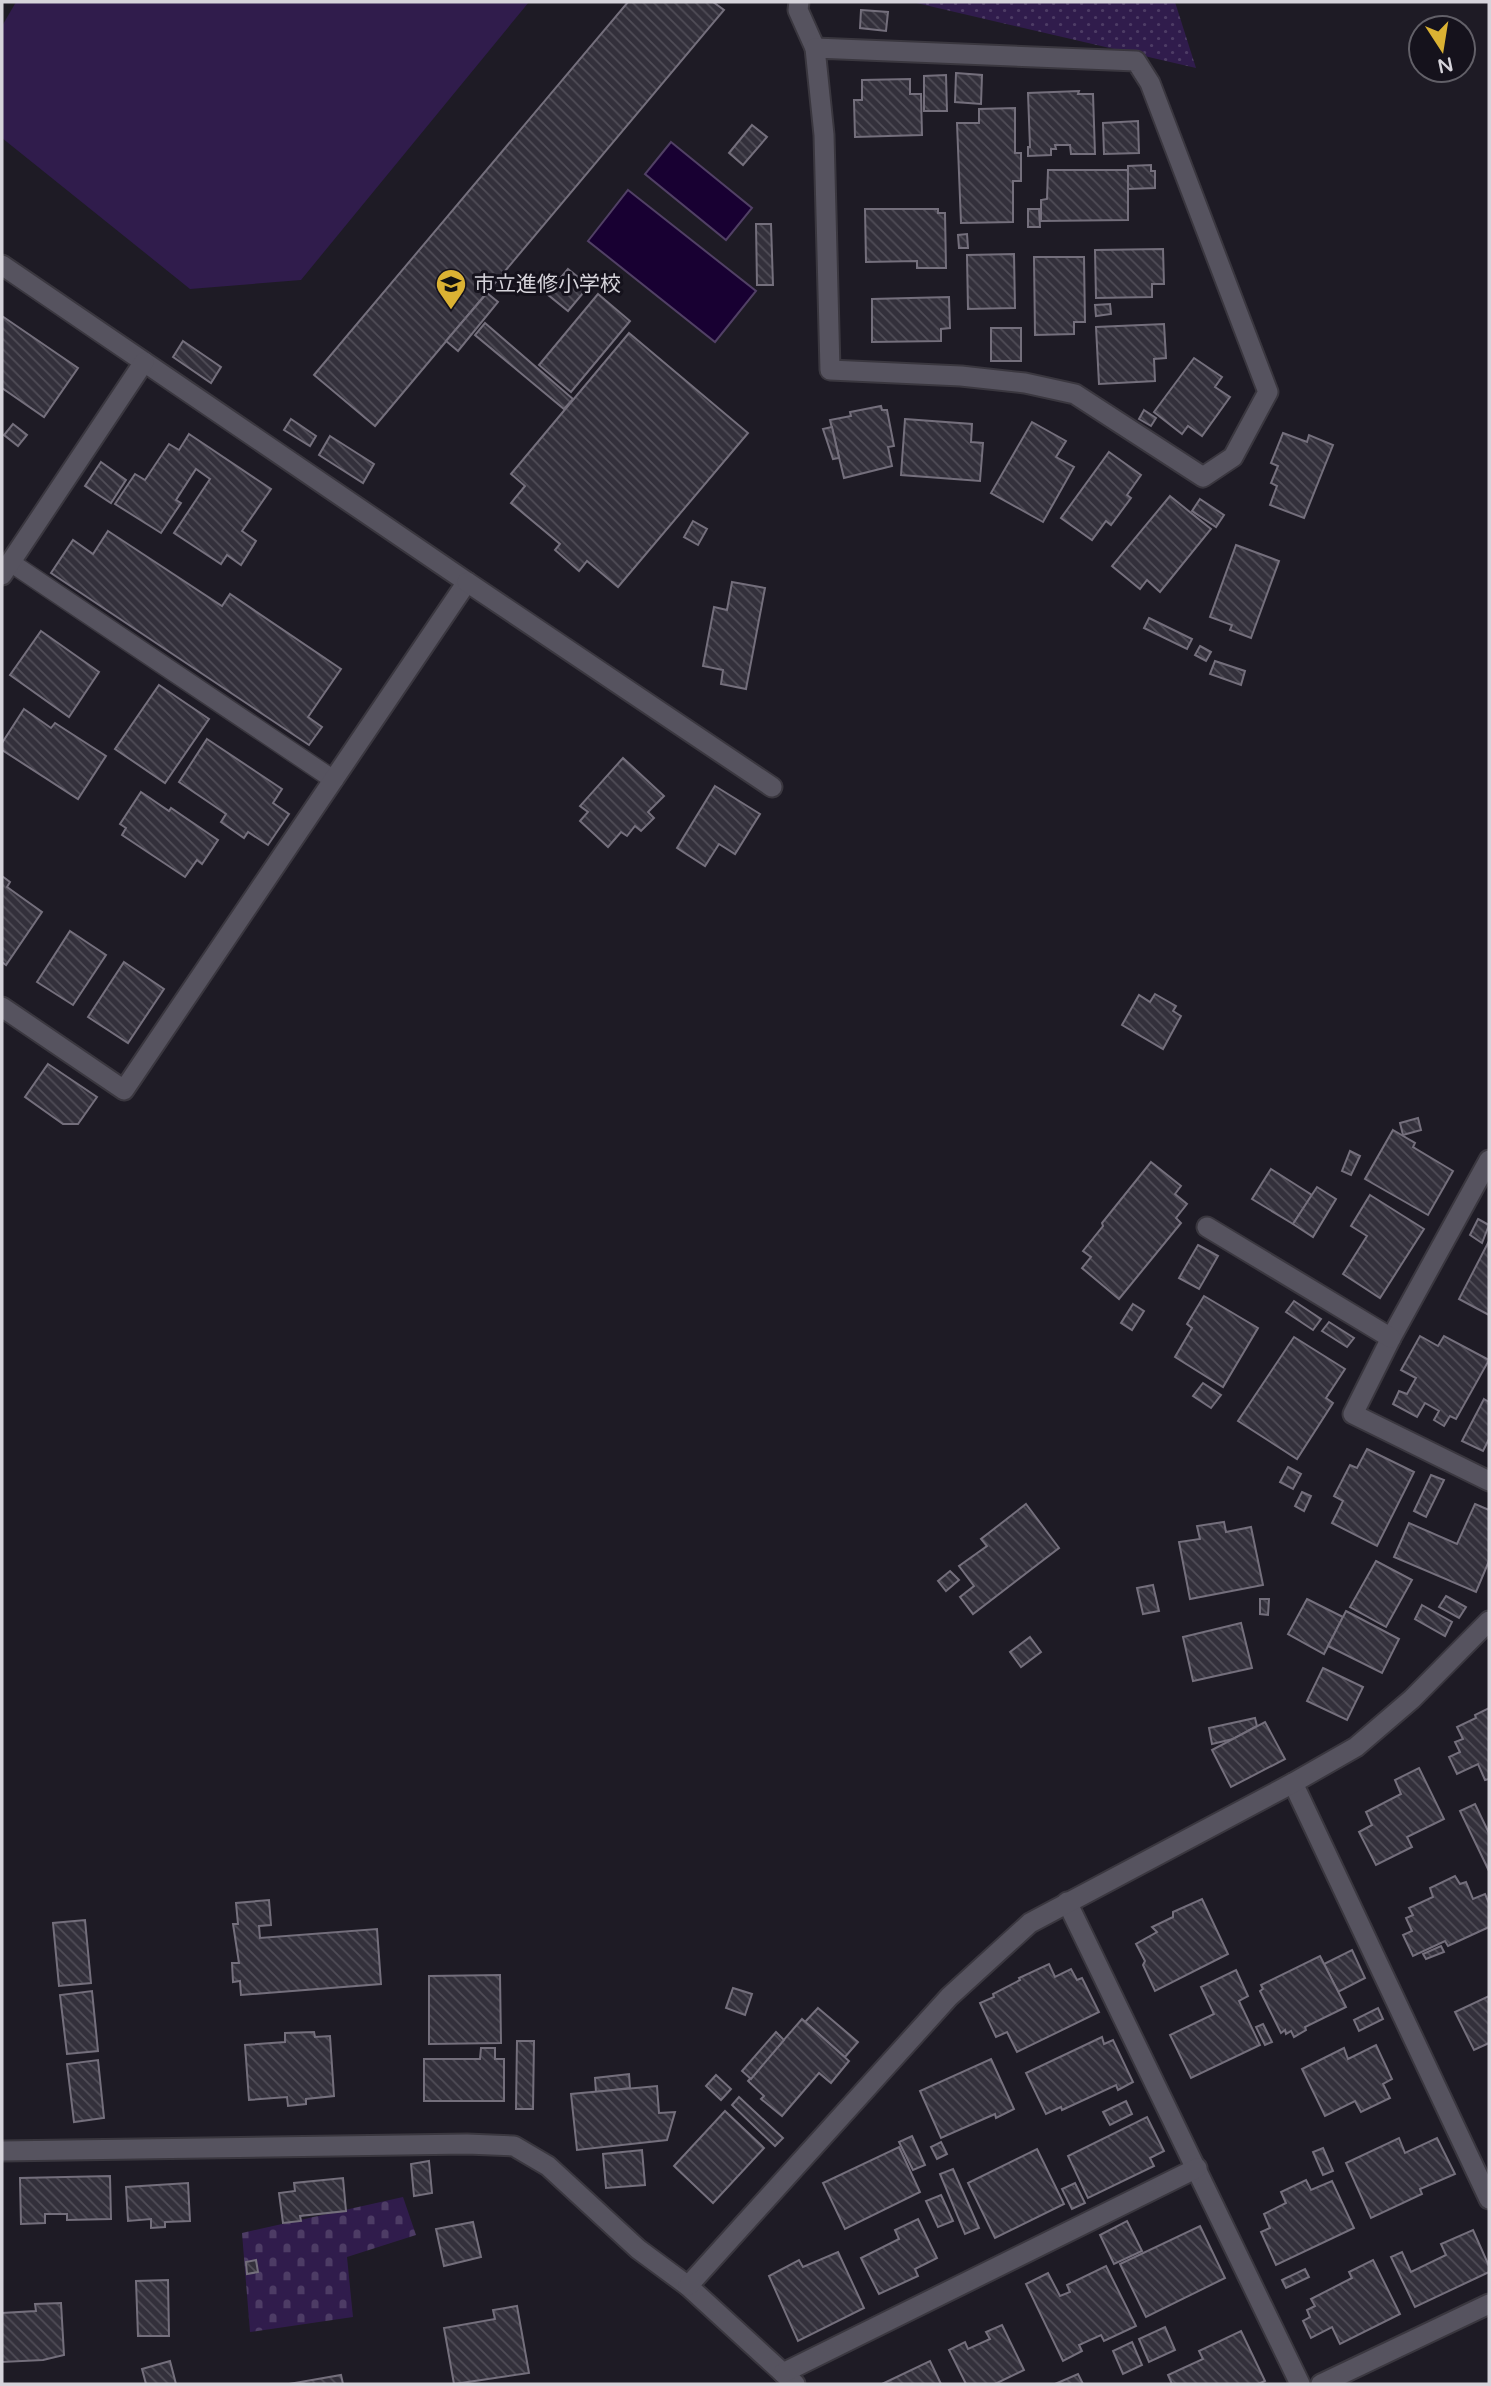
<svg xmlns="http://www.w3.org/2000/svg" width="1491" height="2386" font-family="'Varela Round','Noto Sans JP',sans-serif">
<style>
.grass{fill:url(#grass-dots)}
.cemetery{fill:url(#cemetery-stones)}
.garden{fill:#301c4c}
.water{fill:#180032;stroke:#514065;stroke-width:2}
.building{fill:url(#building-back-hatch);stroke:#746f7c;stroke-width:2}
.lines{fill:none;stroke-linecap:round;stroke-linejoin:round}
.service-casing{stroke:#3a373f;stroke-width:21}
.minor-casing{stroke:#3a373f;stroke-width:23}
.service{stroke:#56535f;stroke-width:18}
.minor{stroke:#56535f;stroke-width:19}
.labels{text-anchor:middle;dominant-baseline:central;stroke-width:6;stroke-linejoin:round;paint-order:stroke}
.poi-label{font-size:21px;fill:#d6d4db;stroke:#15121c;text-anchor:start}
</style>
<defs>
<pattern id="grass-dots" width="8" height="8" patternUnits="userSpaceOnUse" patternTransform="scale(1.75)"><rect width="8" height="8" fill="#301c4c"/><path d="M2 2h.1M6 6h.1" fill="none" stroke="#4d3c65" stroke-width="1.8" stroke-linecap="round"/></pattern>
<pattern id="cemetery-stones" width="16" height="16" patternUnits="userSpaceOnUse" patternTransform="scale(1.75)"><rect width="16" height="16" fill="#301c4c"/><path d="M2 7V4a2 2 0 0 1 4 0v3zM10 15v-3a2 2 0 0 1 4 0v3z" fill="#4d3c65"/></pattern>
<pattern id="building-back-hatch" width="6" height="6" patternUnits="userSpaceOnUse" patternTransform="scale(1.75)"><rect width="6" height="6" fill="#33303b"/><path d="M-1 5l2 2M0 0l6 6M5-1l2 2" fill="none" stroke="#504d57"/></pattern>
</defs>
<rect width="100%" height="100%" fill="#1e1b25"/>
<path class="grass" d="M912,2H1175L1196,68Z"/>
<path class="cemetery" d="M403,2197L416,2235L347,2257L353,2317L250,2332L242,2233Z"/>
<path class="garden" d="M16,2H529L301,280L190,289L2,138V26Z"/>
<g class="water">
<path d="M671,142L752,208L726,240L645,174Z"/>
<path d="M628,190L756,291L715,342L588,241Z"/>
</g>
<g class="building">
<path d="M628,2H713L724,10L375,426L314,375Z"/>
<path d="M861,10L888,12L886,31L860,28Z"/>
<path d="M956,73L982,75L981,104L955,102Z"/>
<path d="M946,75L947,111H924V76Z"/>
<path d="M910,79V94H921L922,135L855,137L854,100H862V80Z"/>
<path d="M1079,91L1078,94H1093L1095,154H1071L1070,145H1055L1056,149H1051V155L1028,156V147H1030L1028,93Z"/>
<path d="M1015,108V153H1021V181H1013V222L961,223L957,123H979V109Z"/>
<path d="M1138,121L1139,153L1104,154L1103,123Z"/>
<path d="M752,125L767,137L743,165L729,153Z"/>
<path d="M1151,165V171H1155V188L1128,189V166Z"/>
<path d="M1048,170H1128V220L1041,221V200L1047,199Z"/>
<path d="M865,209H938V213H945L946,268H917V261L866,262Z"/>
<path d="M1028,209H1039L1040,227H1028Z"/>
<path d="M756,224H771L773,285H757Z"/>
<path d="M967,234L968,248H959L958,235Z"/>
<path d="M1163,249L1164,284H1152V297L1096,298L1095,250Z"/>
<path d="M1014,254L1015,308L968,309L967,255Z"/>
<path d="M1034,257H1084L1085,322H1074V334L1035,335Z"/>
<path d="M568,269L589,286L568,311L547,294Z"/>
<path d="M487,293L498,302L458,351L446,341Z"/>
<path d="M598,294L630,321L571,392L539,365Z"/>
<path d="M949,297L950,328L941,329V341L872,342V299Z"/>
<path d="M1110,304L1111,314L1096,316L1095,305Z"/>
<path d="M2,316L78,368L44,417L2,388Z"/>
<path d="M485,323L573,399L564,409L475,335Z"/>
<path d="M1164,324L1166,358L1154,359L1155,381L1099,384L1096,327Z"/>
<rect x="991" y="328" width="30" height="33"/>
<path d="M629,333L748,433L618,587L587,561L579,571L555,550L560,544L511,503L525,486L511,474Z"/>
<path d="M183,341L221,367L211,383L173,357Z"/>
<path d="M1194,358L1222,377L1215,387L1230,397L1202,436L1188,426L1182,434L1154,412Z"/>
<path d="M881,406L882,410H887L894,446L888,447L892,466L844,478L830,420L851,416L850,412Z"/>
<path d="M1144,410L1156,418L1151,426L1139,419Z"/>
<path d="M291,419L316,436L310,446L284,430Z"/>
<path d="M905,419L972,424L971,442L983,443L980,481L901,475Z"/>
<path d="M1032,422L1066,441L1056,457L1074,467L1043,522L991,493Z"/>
<path d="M13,424L27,435L18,446L4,435Z"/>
<path d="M832,427L839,458L833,459L823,429Z"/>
<path d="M1283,433L1307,442L1309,435L1333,445L1304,518L1270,505L1277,486L1271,483L1278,466L1271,463Z"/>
<path d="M189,434L271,489L242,531L256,541L241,565L227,555L221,564L174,533L210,479L196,469L176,500L181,503L161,533L115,504L135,474L145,480L169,444L179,450Z"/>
<path d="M330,436L374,464L363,483L319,455Z"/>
<path d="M1109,452L1141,475L1127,495L1131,498L1111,525L1106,521L1092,540L1061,518Z"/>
<path d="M101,462L126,480L111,503L85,486Z"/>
<path d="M1170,496L1211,529L1160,592L1147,580L1140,589L1112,566Z"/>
<path d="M1200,499L1224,515L1216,527L1192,511Z"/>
<path d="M693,521L707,529L698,545L684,537Z"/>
<path d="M108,531L222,606L230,594L341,669L308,717L322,727L309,745L51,573L73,540L93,554Z"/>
<path d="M1236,545L1279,561L1251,638L1230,630L1232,625L1210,617Z"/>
<path d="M732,582L765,588L746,689L721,684L723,670L703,666L714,607L727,610Z"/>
<path d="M1149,618L1192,639L1187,649L1144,628Z"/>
<path d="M41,631L99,672L69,717L10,675Z"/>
<path d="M1200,646L1211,652L1206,661L1195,655Z"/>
<path d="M1215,661L1245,671L1241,685L1210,674Z"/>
<path d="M159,685L209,719L165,783L115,749Z"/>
<path d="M24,709L51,728L55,723L106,756L78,799L2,750V743Z"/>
<path d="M207,739L282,789L273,803L289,814L268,845L248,832L244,838L221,822L226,814L179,782Z"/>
<path d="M623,758L664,796L648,812L654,818L641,831L635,826L627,836L621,832L608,847L580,821L588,812L580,806Z"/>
<path d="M715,786L760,814L735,854L719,844L705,866L677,848Z"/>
<path d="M141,792L169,811L171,808L218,840L202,864L197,860L185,877L122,835L126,828L120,824Z"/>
<path d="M2,876L10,882L7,887L42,912L6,965L2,962Z"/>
<path d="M70,931L106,955L73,1005L37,982Z"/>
<path d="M124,962L164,989L128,1043L88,1017Z"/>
<path d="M1155,994L1176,1006L1173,1011L1181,1016L1163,1049L1122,1025L1139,995L1150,1002Z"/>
<path d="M48,1064L97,1097L78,1124H63L25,1097Z"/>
<path d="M1418,1118L1421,1130L1403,1135L1400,1123Z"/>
<path d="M1393,1130L1415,1143L1413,1147L1453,1171L1428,1215L1365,1179Z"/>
<path d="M1350,1151L1360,1156L1351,1175L1342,1171Z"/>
<path d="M1151,1162L1181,1186L1175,1194L1187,1204L1176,1218L1181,1223L1119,1299L1082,1268L1091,1257L1083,1251L1103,1226L1102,1223Z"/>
<path d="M1271,1169L1312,1195L1293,1224L1252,1199Z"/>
<path d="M1317,1187L1336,1199L1313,1237L1293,1224Z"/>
<path d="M1370,1195L1424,1229L1380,1298L1343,1274L1367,1236L1351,1226Z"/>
<path d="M1478,1219L1489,1225L1482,1243L1470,1235Z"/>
<path d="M1489,1241V1315L1459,1299Z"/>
<path d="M1198,1245L1218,1256L1199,1289L1179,1278Z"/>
<path d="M1204,1296L1258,1328L1223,1387L1175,1357L1192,1328L1187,1324Z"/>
<path d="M1294,1301L1321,1319L1313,1330L1286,1312Z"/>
<path d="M1133,1304L1144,1311L1132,1330L1121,1323Z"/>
<path d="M1329,1322L1354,1338L1347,1347L1322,1331Z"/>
<path d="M1420,1336L1438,1346L1444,1336L1489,1360L1456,1419L1450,1416L1444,1426L1434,1420L1439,1411L1425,1403L1417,1417L1393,1404L1399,1391L1407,1394L1416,1378L1401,1370Z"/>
<path d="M1294,1337L1345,1369L1326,1398L1333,1403L1297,1459L1238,1421Z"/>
<path d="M1203,1383L1221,1395L1211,1408L1193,1396Z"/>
<path d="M1484,1399L1489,1402V1439L1483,1451L1462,1441Z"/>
<path d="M1367,1449L1414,1472L1377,1546L1332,1523L1343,1501L1334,1496L1350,1465L1357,1468Z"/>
<path d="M1288,1467L1301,1474L1293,1489L1280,1482Z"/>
<path d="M1431,1475L1444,1480L1426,1517L1414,1511Z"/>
<path d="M1302,1492L1311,1496L1304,1511L1295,1506Z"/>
<path d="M1026,1504L1059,1548L973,1614L960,1597L974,1586L959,1566L987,1546L981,1539Z"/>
<path d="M1475,1504L1489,1510V1561L1476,1592L1394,1557L1409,1523L1457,1544Z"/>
<path d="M1224,1522L1226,1532L1251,1527L1263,1585L1190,1599L1179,1542L1200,1539L1197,1526Z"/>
<path d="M1376,1561L1412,1580L1386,1627L1350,1607Z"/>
<path d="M950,1571L959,1580L946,1591L938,1581Z"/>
<path d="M1153,1585L1159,1611L1143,1614L1137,1588Z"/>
<path d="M1446,1596L1466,1607L1459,1618L1439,1607Z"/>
<path d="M1260,1599H1269L1268,1615L1260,1614Z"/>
<path d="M1307,1599L1343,1617L1324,1654L1288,1634Z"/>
<path d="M1422,1605L1452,1622L1445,1636L1415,1619Z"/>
<path d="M1346,1611L1399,1639L1382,1673L1328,1646Z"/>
<path d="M1241,1623L1252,1668L1193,1681L1183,1637Z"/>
<path d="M1030,1637L1041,1652L1021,1667L1010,1652Z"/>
<path d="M1323,1668L1363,1687L1347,1720L1307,1701Z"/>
<path d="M1489,1708V1779L1485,1780L1478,1764L1457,1774L1449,1757L1460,1752L1455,1742L1463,1739L1457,1727L1476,1718L1475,1715Z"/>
<path d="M1255,1718L1257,1726L1233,1739L1212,1744L1209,1728Z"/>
<path d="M1265,1722L1285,1759L1231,1787L1212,1750Z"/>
<path d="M1419,1768L1444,1819L1407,1837L1412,1847L1376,1865L1359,1832L1372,1825L1366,1812L1401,1794L1395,1780Z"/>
<path d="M1475,1804L1489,1833V1871L1460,1811Z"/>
<path d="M1455,1876L1460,1884L1466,1882L1473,1899L1485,1894L1489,1903V1927L1448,1946L1445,1941L1413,1956L1403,1935L1412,1931L1406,1918L1413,1915L1409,1908L1433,1897L1430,1888Z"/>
<path d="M1202,1899L1228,1954L1155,1991L1143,1965L1145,1961L1136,1944L1157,1932L1152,1927L1173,1917V1912Z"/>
<path d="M269,1900L271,1925L259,1926L260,1938L377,1929L381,1984L241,1995L240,1981L233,1982L232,1963H239L233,1924H238L236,1903Z"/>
<path d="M85,1920L91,1983L59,1986L53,1923Z"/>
<path d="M1441,1946L1444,1952L1426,1959L1423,1954Z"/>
<path d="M1352,1950L1365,1978L1338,1992L1324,1964Z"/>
<path d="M1320,1956L1346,2007L1305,2027L1306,2030L1294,2037L1291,2031L1286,2034L1285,2030L1281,2033L1260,1991L1263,1989L1261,1985Z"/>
<path d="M1049,1964L1055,1977L1071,1969L1077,1980L1082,1978L1099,2012L1017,2052L1007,2032L996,2037L980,2003L994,1997L993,1994L1020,1980L1019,1978Z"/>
<path d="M1236,1970L1248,1996L1239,2001L1260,2045L1191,2078L1170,2035L1214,2014L1201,1987Z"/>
<path d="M500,1975L501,2043L429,2044V1976Z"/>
<path d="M733,1988L752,1994L745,2015L726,2008Z"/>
<path d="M92,1991L98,2051L67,2054L60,1995Z"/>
<path d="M1489,1996V2043L1474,2050L1455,2012Z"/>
<path d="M818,2008L858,2042L845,2057L805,2022Z"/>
<path d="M1378,2008L1383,2019L1359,2031L1354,2020Z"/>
<path d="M802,2019L849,2061L831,2083L819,2073L782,2116L761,2099L764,2096L748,2081Z"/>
<path d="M1263,2024L1272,2042L1265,2045L1256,2027Z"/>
<path d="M314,2032L315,2037L330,2036L334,2096L306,2099V2104L288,2106L287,2097L249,2100L245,2045L285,2042V2033Z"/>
<path d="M776,2032L784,2040L751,2079L742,2071Z"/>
<path d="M1102,2037L1104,2044L1113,2040L1133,2082L1118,2090L1116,2085L1062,2110L1061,2107L1046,2114L1026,2073Z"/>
<path d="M517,2041H534L533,2109H516Z"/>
<path d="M1376,2045L1392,2079L1383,2084L1390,2098L1361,2112L1355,2101L1325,2116L1302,2069L1344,2048L1348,2059Z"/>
<path d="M481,2048H495V2059H504V2101H424V2059H480Z"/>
<path d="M991,2059L1014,2109L996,2118L995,2114L941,2138L920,2091Z"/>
<path d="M98,2060L104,2118L74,2122L67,2064Z"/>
<path d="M629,2074L630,2088L596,2092L595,2078Z"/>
<path d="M716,2075L731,2089L721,2100L706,2086Z"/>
<path d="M657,2086L659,2113L675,2112L667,2140L577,2150L571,2094Z"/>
<path d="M739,2097L783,2138L775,2146L732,2105Z"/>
<path d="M1126,2101L1132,2114L1110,2125L1103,2112Z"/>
<path d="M725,2111L764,2148L713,2203L674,2166Z"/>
<path d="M1147,2117L1164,2151L1150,2158L1154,2166L1088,2198L1068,2156Z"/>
<path d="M912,2136L925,2165L913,2170L899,2142Z"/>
<path d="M1399,2138L1405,2153L1437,2138L1455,2174L1420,2189L1422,2194L1371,2218L1346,2163Z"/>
<path d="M941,2142L947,2154L937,2159L931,2147Z"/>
<path d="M899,2147L920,2192L845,2229L823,2183Z"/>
<path d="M1323,2148L1333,2171L1323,2175L1313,2152Z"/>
<path d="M1037,2149L1064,2204L995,2238L968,2183Z"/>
<path d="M642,2150L645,2185L606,2188L603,2154Z"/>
<path d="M429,2161L432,2193L414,2196L411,2164Z"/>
<path d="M953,2169L979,2228L965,2234L940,2174Z"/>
<path d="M110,2176L111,2219L67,2220V2214H45V2223L21,2224L20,2178Z"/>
<path d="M343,2178L346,2211L300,2216L301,2221L283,2223L279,2193L295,2191L294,2183Z"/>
<path d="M1306,2180L1311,2190L1332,2181L1354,2228L1276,2265L1261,2232L1270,2228L1264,2214L1286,2203L1281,2192Z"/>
<path d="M188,2183L190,2221L165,2222V2227L151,2228V2219L128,2221L126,2187Z"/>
<path d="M1075,2183L1085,2203L1072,2209L1062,2189Z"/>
<path d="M941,2195L953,2221L938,2227L926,2201Z"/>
<path d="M918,2219L937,2258L915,2269L918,2276L879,2294L861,2258L899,2239L895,2230Z"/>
<path d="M1127,2221L1142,2251L1114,2264L1100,2235Z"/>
<path d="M473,2222L481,2257L444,2266L436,2229Z"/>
<path d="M1200,2226L1225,2278L1146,2317L1120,2264Z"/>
<path d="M1473,2230L1489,2266V2272L1415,2307L1391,2257L1402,2252L1411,2272L1446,2255L1441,2244Z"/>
<path d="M838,2252L864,2308L798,2341L769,2276L799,2260L803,2267Z"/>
<path d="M256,2260L258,2272L247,2274L246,2262Z"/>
<path d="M1373,2260L1400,2314L1340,2344L1332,2327L1311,2338L1303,2321L1310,2317L1307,2310L1315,2306L1311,2299L1352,2278L1349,2272Z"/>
<path d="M1106,2266L1136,2326L1104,2341L1101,2335L1079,2345L1082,2351L1063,2361L1026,2284L1048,2273L1060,2296L1070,2292L1067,2285Z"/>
<path d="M1305,2269L1309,2277L1286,2288L1282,2280Z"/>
<path d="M168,2280L169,2336H138L136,2281Z"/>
<path d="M61,2303L64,2355L43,2360L2,2362V2313L36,2311L35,2304Z"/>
<path d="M517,2306L529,2373L454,2384L444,2328L495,2319L493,2310Z"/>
<path d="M1002,2325L1024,2370L995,2384H966L949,2350L965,2342L968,2349L990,2339L986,2332Z"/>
<path d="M1165,2327L1175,2350L1149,2362L1139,2339Z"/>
<path d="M1241,2331L1265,2381L1258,2384H1172L1168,2375L1203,2359L1199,2351Z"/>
<path d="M1132,2342L1142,2365L1123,2374L1113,2351Z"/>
<path d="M170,2361L176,2384H146L142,2369Z"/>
<path d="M930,2361L941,2384H882Z"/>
<path d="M1078,2374L1083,2384H1055Z"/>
<path d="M341,2375L343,2384H289Z"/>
</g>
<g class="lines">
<g class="service-casing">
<path id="service" d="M10,562L334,780"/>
</g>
<g class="minor-casing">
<g id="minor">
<path d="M799,2L798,10L815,48"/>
<path d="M815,48L1136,61L1150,83L1268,392L1233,457L1203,477L1075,394L1025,383L961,376L830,370L824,135Z"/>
<path d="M2,265L467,582L124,1090L2,1007"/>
<path d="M2,575L144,362"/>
<path d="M467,582L772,787"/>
<path d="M1489,1160L1391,1338L1353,1414L1489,1481"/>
<path d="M1207,1227L1391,1338"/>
<path d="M1293,1783L1489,2199"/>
<path d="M1067,1902L1300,2384"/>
<path d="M2,2151L467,2144L514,2146L548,2166L638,2249L688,2286L795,2384"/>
<path d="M688,2286L949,1997L1030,1923L1293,1783L1356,1747L1412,1699L1489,1621"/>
<path d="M783,2373L1197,2168"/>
<path d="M1321,2384L1489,2304"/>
</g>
</g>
<use href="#service" class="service"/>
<use href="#minor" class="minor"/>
</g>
<defs>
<g id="school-pin" transform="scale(1.575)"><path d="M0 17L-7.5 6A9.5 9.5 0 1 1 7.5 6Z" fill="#dbb233" stroke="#15121c"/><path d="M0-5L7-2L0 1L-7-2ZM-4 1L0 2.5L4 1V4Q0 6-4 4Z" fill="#111"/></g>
</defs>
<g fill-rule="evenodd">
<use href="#school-pin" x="451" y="284"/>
</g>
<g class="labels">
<g class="poi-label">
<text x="474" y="284">市立進修小学校</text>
</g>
</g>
<rect width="1491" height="2386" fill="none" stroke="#d6d4db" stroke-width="7"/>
<g transform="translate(1442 49) rotate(168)"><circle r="33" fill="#15121c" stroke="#626068" stroke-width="2"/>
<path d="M0-5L12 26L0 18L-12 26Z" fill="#dbb233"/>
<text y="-10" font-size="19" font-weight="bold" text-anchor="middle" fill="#d6d4db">N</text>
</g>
</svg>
